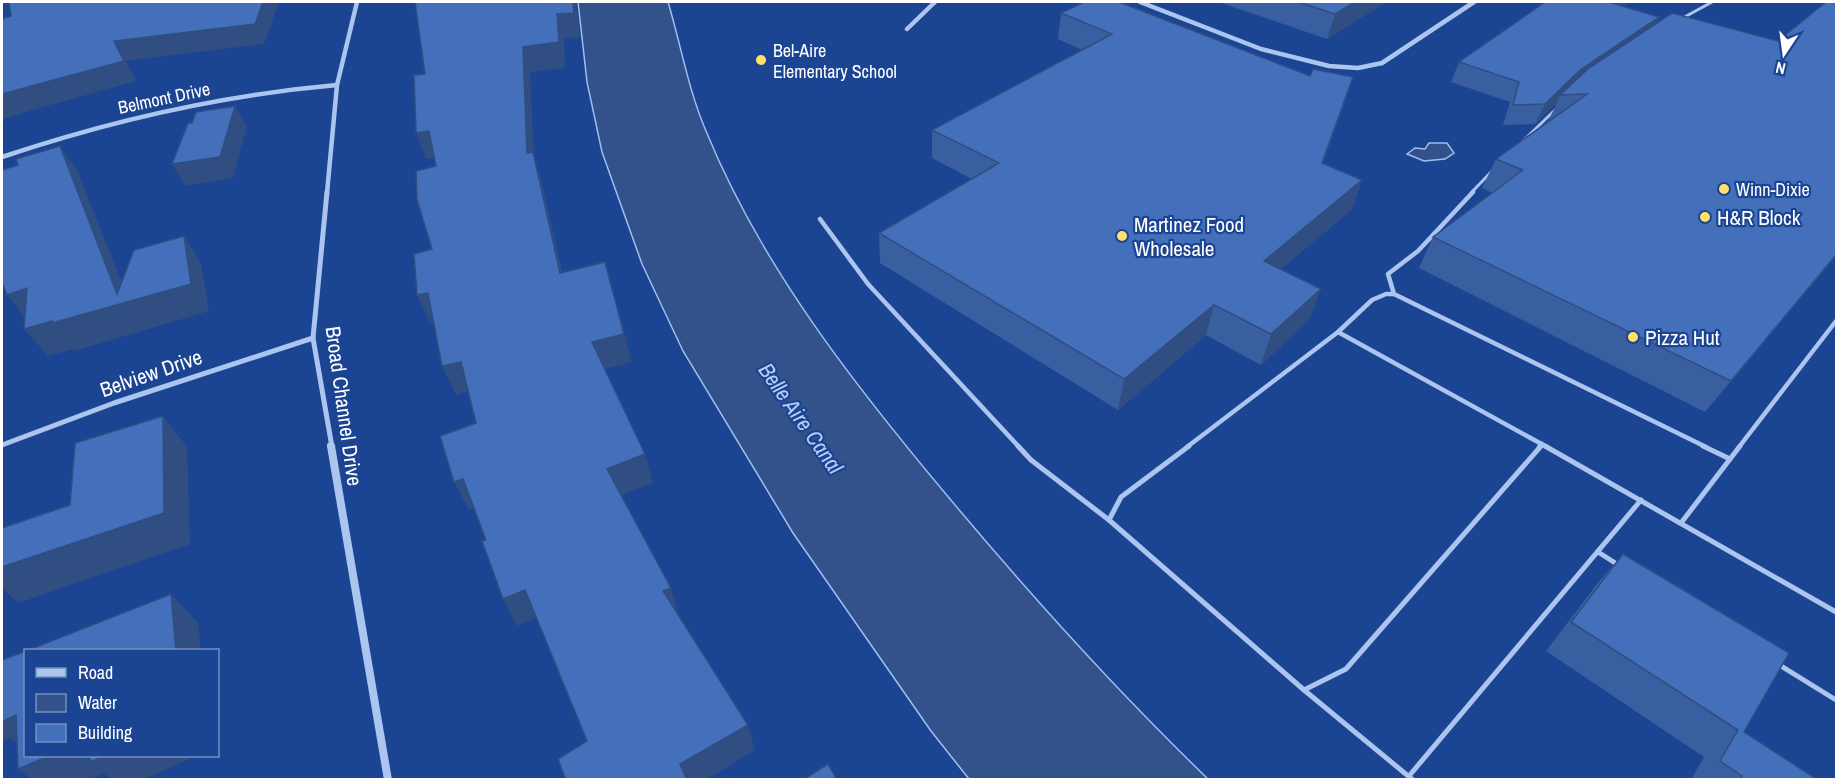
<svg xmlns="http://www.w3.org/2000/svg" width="1838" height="781" font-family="'Archivo Narrow',sans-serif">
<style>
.water{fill:#33528c;stroke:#9fbef1;stroke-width:1.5}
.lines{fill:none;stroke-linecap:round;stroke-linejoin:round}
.lane-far2{stroke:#abc5ef;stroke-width:3}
.lane-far1{stroke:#abc5ef;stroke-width:4.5}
.lane{stroke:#abc5ef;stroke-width:5}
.street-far2{stroke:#abc5ef;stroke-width:4.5}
.street-far1{stroke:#abc5ef;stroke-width:5}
.street{stroke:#abc5ef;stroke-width:8}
.wall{fill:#3a5fa0}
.shaded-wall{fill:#304e82}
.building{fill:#446fba;stroke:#304e82;stroke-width:1.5}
.poi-dot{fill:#ffe069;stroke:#1b4593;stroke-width:2}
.labels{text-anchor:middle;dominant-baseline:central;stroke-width:4.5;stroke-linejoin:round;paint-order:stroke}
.far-poi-label{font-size:18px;fill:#fff;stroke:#1b4593;text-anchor:start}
.far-street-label{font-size:18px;fill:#fff;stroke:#1b4593}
.poi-label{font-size:21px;fill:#fff;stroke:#1b4593;text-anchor:start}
.street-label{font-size:21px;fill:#fff;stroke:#1b4593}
.water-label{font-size:22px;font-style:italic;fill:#b8cff6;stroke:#1b4593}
</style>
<rect width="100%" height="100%" fill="#1b4593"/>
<g class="water">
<path d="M578,2H668C681,45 688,89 706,131C762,268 856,387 950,499C1032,597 1117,691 1208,779H969L931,731L793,533L683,351L642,264L602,152L587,82Z"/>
<path d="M1429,143H1447L1454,153L1445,159L1424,161L1407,154L1415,148L1425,149Z"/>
</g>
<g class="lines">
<g class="lane-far2">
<path d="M1681,19L1712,2"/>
<path d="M1524,140L1555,110"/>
<path d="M1471,193L1492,171"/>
</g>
<g class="lane-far1">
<path d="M820,219L868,284L1019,447"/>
<path d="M1394,294L1388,274L1418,251L1473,192"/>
<path d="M1338,332L1547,447"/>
<path d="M1187,447L1338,332L1372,300L1386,294H1394L1706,447"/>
<path d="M1539,447L1542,444"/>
<path d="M1739,447L1836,321"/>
</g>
<g class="lane">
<path d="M1018,446L1031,460L1109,520"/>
<path d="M1189,446L1121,497L1109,520L1304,690L1346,669L1541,446"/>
<path d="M1545,446L1836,612"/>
<path d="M1703,446L1730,459"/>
<path d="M1681,523L1740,446"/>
<path d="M1598,552L1620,566"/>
<path d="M1778,664L1836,700"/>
<path d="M1304,690L1413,780"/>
<path d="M1409,776L1641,500"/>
</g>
<g class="street-far2">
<path d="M1140,2L1261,49L1329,66L1358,68L1382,63L1474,2"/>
<path d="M907,29L935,2"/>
<path d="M2,157C112,120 222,95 337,85"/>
<path d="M327,193L337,85L357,2"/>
</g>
<g class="street-far1">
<path d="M327,192L313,338L332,447"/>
<path d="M2,445L114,403L313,338"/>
</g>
<path class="street" d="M331,446L388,780"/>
</g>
<g class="wall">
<path d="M1219,2H1386L1327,39Z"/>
<path d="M1545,2H1630L1624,6L1655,24L1836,256L1705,412L1419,268L1433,237L1492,193L1482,188L1496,159L1547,123L1557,103L1535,124L1503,125L1510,102L1451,82L1459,62Z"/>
<path d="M1061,13L1344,105L1323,163L1362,180L1352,209L1281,269L1310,319L1261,365L1206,335L1118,410L880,263L879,233L972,179L932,158V130L1082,50L1058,39Z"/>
<path d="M1623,554L1744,732L1818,780H1691L1704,757L1546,651L1597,584Z"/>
</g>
<g class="shaded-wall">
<path d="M263,2H279L264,44L126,61L136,81L29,111L2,120V94L114,41Z"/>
<path d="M573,2H576L580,37L564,39L565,68L530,72L534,157L541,179L569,301L560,273L527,153L523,47L557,14Z"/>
<path d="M1355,2H1386L1327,39L1335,14Z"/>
<path d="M1614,2H1630L1603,22L1612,3Z"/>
<path d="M1659,17L1648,36L1560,95L1557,103L1535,124L1545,104L1580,70Z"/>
<path d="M1353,77L1344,105L1312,192L1322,163Z"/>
<path d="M235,106L247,127L233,178L185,186L172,164Z"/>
<path d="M429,131L439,157L426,159L416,133Z"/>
<path d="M60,146L78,172L129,301L184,236L201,263L209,311L74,351L73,349L48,356L24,329L52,321L117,294Z"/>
<path d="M1362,180L1352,209L1255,291L1264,261Z"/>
<path d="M1836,255V256L1705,412L1731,381Z"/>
<path d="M27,288L30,323L7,295Z"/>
<path d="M1321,289L1310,319L1261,365L1271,334Z"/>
<path d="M613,290L632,362L601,370L592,342Z"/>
<path d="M428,293L440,321L430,323L417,295Z"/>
<path d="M1214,305L1206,335L1118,410L1124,379Z"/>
<path d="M461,362L474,390L456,395L442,366Z"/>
<path d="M163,416L187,447L190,544L18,603L2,588V567L164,513Z"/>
<path d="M645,454L653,483L617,497L607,469Z"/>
<path d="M463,479L477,507L469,510L454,482Z"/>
<path d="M671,588L679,615L672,618L663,591Z"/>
<path d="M525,590L538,617L517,626L503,599Z"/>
<path d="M171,594L198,623L201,651H176Z"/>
<path d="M2,709L16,715L26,749L10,738L2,742Z"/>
<path d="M748,725L755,750L705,780H686L680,764Z"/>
<path d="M49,756H196L142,780H113L104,773L89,780H33L18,769Z"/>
</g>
<g class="building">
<path d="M9,2H263L255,24L114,41L124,61L2,94V19L11,16Z"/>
<path d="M415,2H573L574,13L557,14L559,42L523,47L527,153L533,152L560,273L605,262L624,334L592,342L645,454L607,469L671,588L663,591L748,725L680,764L687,780H566L558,759L587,741L525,590L503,599L482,541L486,540L463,479L454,482L440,436L476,423L461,362L442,366L428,293L417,295L414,254L432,249L417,200L416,171L436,166L429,131L416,133L414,75L425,74Z"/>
<path d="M1084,2H1119L1310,76L1313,69L1353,77L1322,163L1362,180L1264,261L1321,289L1271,334L1214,305L1124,379L879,233L999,163L932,130L1112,34L1061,13Z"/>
<path d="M1298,2H1355L1335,14Z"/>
<path d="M1545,2H1614L1612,3L1659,17L1580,70L1545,104L1513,105L1519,82L1459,62Z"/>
<path d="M1826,2H1836V255L1731,381L1433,237L1523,170L1496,159L1587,94L1560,95L1589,68L1672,13L1778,41Z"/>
<path d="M235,106L220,157L172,164L188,123H192L196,112Z"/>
<path d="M60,146L117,294L134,250L184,236L191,284L52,323V321L24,329L27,288L7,295L2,283V170L18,165L16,159Z"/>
<path d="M163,416L164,513L2,567V528L70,505L75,443Z"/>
<path d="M1623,554L1789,653L1744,732L1818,780H1740L1742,776L1720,761L1738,730L1571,622Z"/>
<path d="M171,594L176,651H26Z"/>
<path d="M26,651V756H49L18,769L16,715L2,722V660Z"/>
<path d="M90,756H105L90,762Z"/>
<path d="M828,764L837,780H803Z"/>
</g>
<g class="poi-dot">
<circle cx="761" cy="60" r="6"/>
<circle cx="1724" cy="189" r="6"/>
<circle cx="1705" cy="217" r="6"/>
<circle cx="1122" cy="236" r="6"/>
<circle cx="1633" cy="337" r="6"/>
</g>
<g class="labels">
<g class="far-poi-label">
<text x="773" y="50">Bel-Aire<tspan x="773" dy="21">Elementary School</tspan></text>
<text x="1736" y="189">Winn-Dixie</text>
</g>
<g class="far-street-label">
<text transform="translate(164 98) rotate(-12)">Belmont Drive</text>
</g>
<g class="poi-label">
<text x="1717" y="217">H&amp;R Block</text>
<text x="1134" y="224">Martinez Food<tspan x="1134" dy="24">Wholesale</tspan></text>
<text x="1645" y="337">Pizza Hut</text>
</g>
<g class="street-label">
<text transform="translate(151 373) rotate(-19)">Belview Drive</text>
<text transform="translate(344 406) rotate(82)">Broad Channel Drive</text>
</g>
<g class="water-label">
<text transform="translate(801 418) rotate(55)">Belle Aire Canal</text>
</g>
</g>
<rect width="1838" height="781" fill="none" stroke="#ffffff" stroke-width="6"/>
<rect x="24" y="649" width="195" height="108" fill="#1b4593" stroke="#768fbe" stroke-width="1.5"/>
<rect x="36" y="668" width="30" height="9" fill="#abc5ef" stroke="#768fbe" stroke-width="1.5"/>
<text x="78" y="679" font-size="18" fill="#ffffff">Road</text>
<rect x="36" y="694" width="30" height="18" fill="#33528c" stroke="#768fbe" stroke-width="1.5"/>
<text x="78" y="709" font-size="18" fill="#ffffff">Water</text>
<rect x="36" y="724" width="30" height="18" fill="#446fba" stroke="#768fbe" stroke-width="1.5"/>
<text x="78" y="739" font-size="18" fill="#ffffff">Building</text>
<g transform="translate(1784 54) rotate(193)" stroke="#1b4593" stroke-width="4.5" paint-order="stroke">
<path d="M0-4.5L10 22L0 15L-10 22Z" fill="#ffffff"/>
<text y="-9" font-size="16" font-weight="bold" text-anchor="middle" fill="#ffffff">N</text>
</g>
</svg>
